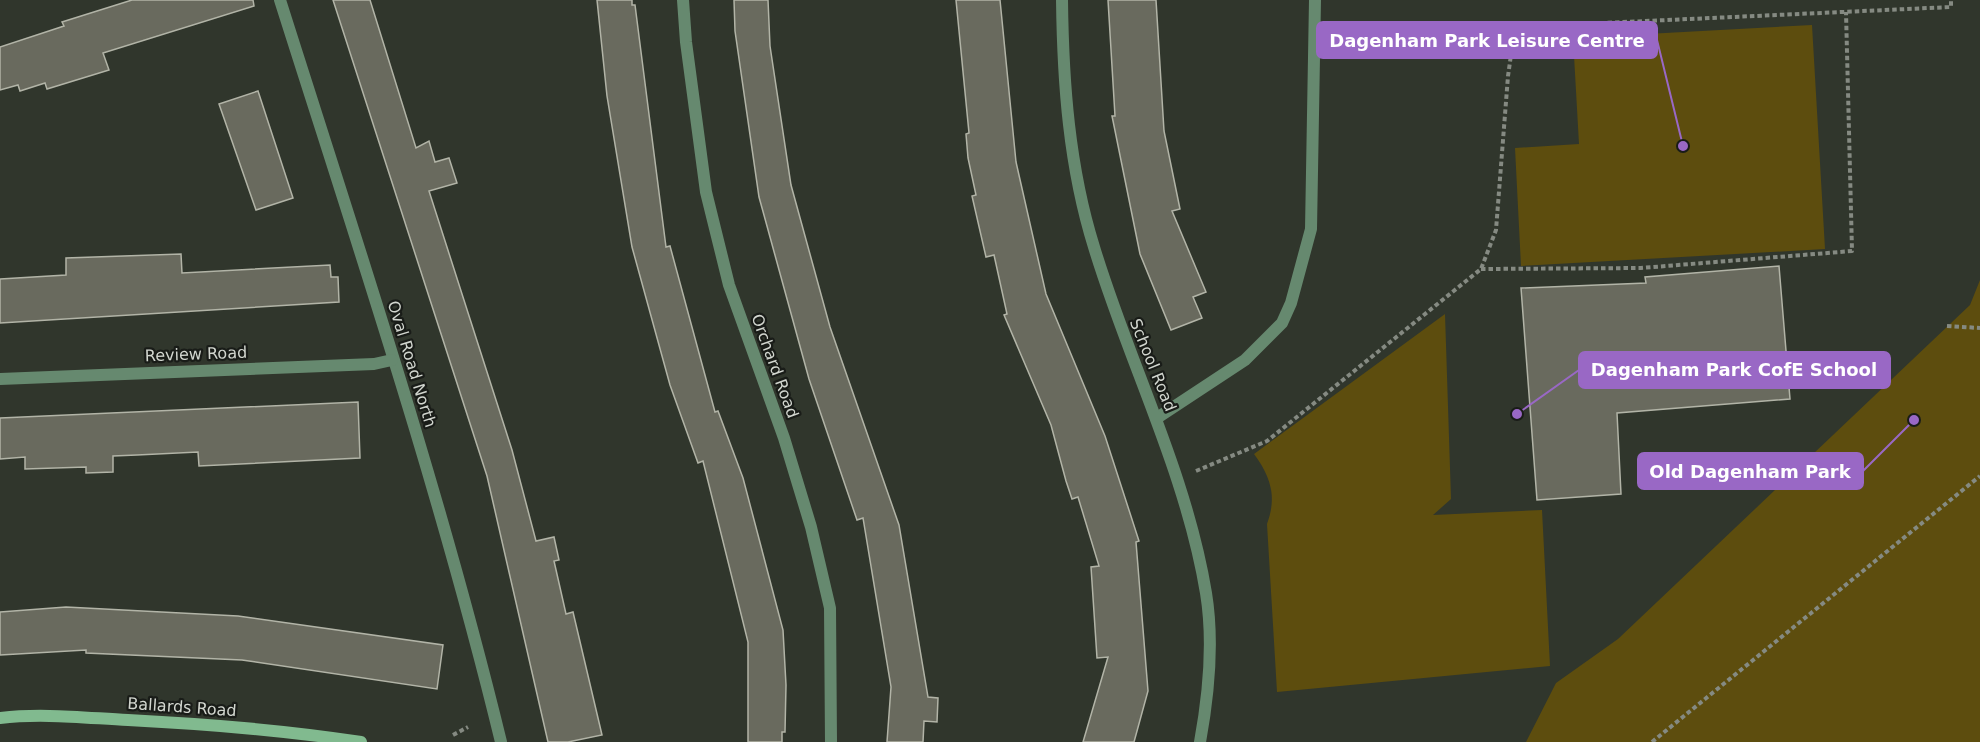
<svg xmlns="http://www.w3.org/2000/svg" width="1980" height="742" font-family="'DejaVu Sans',sans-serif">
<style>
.green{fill:#5d4d0e}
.building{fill:#696a5e;stroke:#b2b4a7;stroke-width:1.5}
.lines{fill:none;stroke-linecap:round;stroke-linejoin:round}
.path{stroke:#858a82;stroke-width:4;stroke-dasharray:4.5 3;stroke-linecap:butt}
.service{stroke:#66896f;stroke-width:12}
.minor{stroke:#66896f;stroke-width:12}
.secondary{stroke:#81ba8f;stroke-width:12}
.labels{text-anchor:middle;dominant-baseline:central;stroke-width:4.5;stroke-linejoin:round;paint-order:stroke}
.street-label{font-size:16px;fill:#d2d6cf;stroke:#191c18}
.leader{fill:none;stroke:#9968c5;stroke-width:2}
.callout-dot{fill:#9968c5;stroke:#191c18;stroke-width:2}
.callout{fill:#9968c5;stroke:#9968c5;stroke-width:2}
.callout-label{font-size:18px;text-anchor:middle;font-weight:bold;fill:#fff}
</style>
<rect width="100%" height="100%" fill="#30362c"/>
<g class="green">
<path d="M1812,25L1825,249L1521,266L1515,148L1579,144L1573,38Z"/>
<path d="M1980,280V742H1526L1556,683L1618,639L1970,305Z"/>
<path d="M1445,314L1451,499L1433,515L1542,510L1550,666L1277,692L1267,524C1277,497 1271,477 1254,454Z"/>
</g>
<g class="building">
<path d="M132,0H253L254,6L103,53L109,70L47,89L45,83L20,91L18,85L0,90V47L64,26L62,22Z"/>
<path d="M333,0H370L416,148L429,141L435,162L449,158L457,183L429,191L512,450L536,541L554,537L559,560L554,561L566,614L573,612L602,735L568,742H548L487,476Z"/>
<path d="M597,0H632V5H635L666,247L670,246L715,412L718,411L743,478L783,630L786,685L785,732H782V742H748V642L703,461L698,463L670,385L632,247L607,96Z"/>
<path d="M734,0H768L770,46L791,185L830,327L899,525L928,697L938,698L937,722L924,721L923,742H887L891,687L863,518L857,520L809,379L759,197L735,31Z"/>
<path d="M956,0H1000L1016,162L1046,294L1105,436L1139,541L1136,542L1148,691L1134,742H1083L1108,657L1097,658L1091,567L1099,566L1078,497L1072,499L1066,481L1051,425L1004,315L1007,314L994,255L986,257L972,196L976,195L968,158L966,134L969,133Z"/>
<path d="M1108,0H1156L1164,131L1180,209L1172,211L1206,292L1193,297L1202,318L1171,330L1140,254L1112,116H1115Z"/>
<path d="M258,91L293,198L256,210L219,104Z"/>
<path d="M181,254L182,273L330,265L331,277H338L339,302L0,323V279L66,275V258Z"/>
<path d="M1779,266L1790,399L1617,413L1621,494L1537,500L1521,288L1646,283L1645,277Z"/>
<path d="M358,402L360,458L199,466L198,452L137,455L113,456V472L86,473V467L25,469V457L0,459V418Z"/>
<path d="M66,607L238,616L443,645L437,689L242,660L86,653V650L0,655V612Z"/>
</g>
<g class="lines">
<g class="path">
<path d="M1481,269L1641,268L1852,251L1846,12"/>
<path d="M1947,326L1980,328"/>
<path d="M1196,471L1267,441L1481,269L1496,230L1508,76L1515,27L1951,7V0"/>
<path d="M453,735L468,727"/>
<path d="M1652,742L1980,476"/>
</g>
<path class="service" d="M1157,418L1245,360L1282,323L1291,303L1311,229L1315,0"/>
<g class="minor">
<path d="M280,0C358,246 440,491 501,742"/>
<path d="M683,0L686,42L706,192L729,285L784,438L811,527L830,608L831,742"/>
<path d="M1062,0C1063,83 1069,167 1094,247C1129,363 1186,472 1206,593C1214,642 1209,693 1200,742"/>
<path d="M0,379L374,364L392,360"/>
</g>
<path class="secondary" d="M0,718C42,713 86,718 128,720C207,724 284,730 361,742"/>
</g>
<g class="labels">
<g class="street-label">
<text transform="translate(196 354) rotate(-2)">Review Road</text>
<text transform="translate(412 364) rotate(73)">Oval Road North</text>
<text transform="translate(1153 365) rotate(68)">School Road</text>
<text transform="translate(775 366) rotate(70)">Orchard Road</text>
<text transform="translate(182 707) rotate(4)">Ballards Road</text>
</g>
</g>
<path class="leader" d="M1683 146L1657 40M1517 414L1579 370M1914 420L1863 471"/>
<g class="callout-dot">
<circle cx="1683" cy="146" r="6"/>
<circle cx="1517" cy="414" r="6"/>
<circle cx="1914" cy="420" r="6"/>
</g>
<g class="callout">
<rect x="1317" y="22" width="340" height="36" rx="6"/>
<rect x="1579" y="352" width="311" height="36" rx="6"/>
<rect x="1638" y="453" width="225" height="36" rx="6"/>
</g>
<g class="callout-label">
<text x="1487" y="47">Dagenham Park Leisure Centre</text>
<text x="1734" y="376">Dagenham Park CofE School</text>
<text x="1750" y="478">Old Dagenham Park</text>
</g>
</svg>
